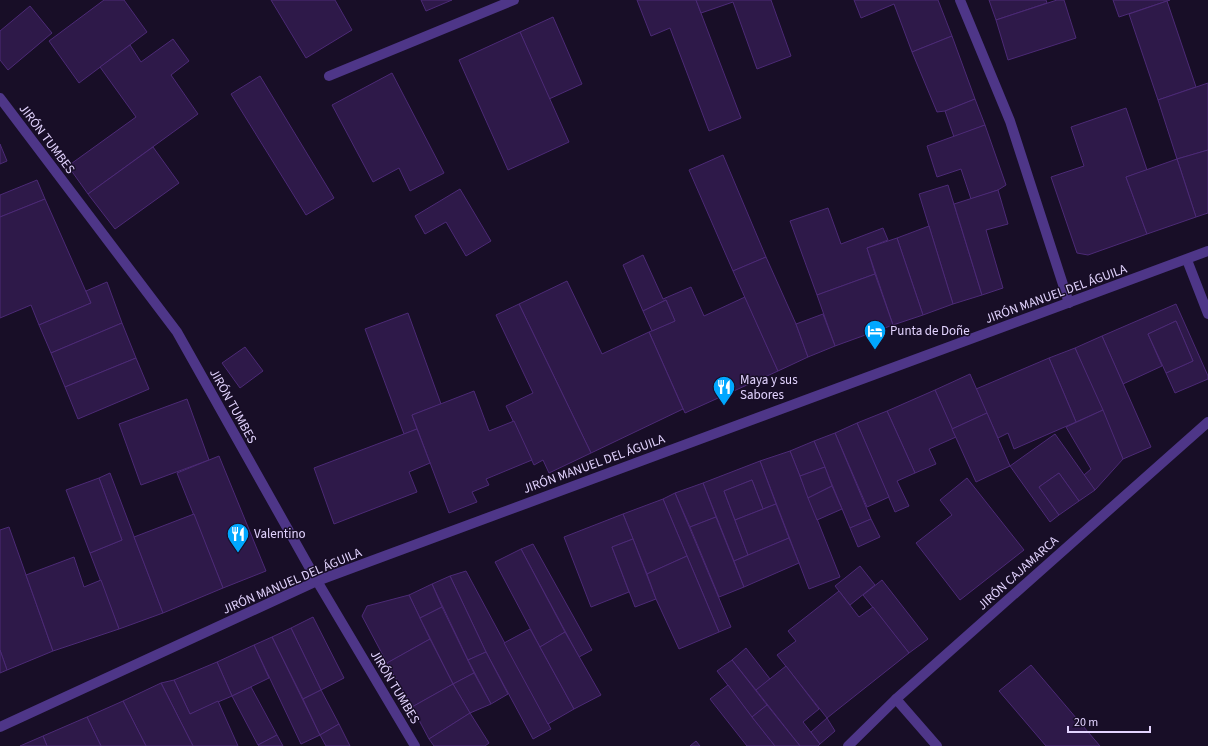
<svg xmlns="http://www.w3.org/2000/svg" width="1208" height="746" font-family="'Source Sans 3',sans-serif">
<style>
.building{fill:#2e1949;stroke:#4c2a76}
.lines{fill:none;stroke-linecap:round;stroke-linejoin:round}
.street{stroke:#4e3688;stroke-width:10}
.labels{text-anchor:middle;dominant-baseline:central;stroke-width:3;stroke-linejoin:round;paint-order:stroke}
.street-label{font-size:13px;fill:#e3d4ff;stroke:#180e27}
.poi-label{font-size:13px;fill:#e3d4ff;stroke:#180e27;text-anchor:start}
</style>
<rect width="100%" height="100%" fill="#180e27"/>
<g class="building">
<path d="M104,0H124L147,32L79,83L49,41Z"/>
<path d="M271,0H335L352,30L306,58Z"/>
<path d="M421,0H452L426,11Z"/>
<path d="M637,0H696L741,118L709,131L670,28L651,36Z"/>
<path d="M696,0H771L791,56L757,69L733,2L701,13Z"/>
<path d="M854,0H938L952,36L912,52L894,4L861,18Z"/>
<path d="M989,0H1046L1047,3L996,20Z"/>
<path d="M1057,0H1064L1076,38L1008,60L996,20Z"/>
<path d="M1113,0H1170L1119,17Z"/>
<path d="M1167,1L1196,87L1158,100L1129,14Z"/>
<path d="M30,6L52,33L8,70L0,60V31Z"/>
<path d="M553,17L582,84L549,99L520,32Z"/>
<path d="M520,32L569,142L508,170L459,60Z"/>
<path d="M952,36L975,99L945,111L937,112L912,52Z"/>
<path d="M173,39L189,61L171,75L198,114L88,194L68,166L136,117L100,67L130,45L141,62Z"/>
<path d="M392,73L444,173L410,191L399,168L373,182L332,105Z"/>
<path d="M260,76L334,198L306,215L231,94Z"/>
<path d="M1208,83V150L1177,159L1158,100Z"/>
<path d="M975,99L985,125L954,137L945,111Z"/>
<path d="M1126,108L1147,170L1126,177L1147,234L1088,255L1077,253L1051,177L1084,166L1071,127Z"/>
<path d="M985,125L1006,185L998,190L971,199L961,169L937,177L927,146Z"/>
<path d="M0,144L7,161L0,164Z"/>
<path d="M153,147L179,183L115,229L88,194Z"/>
<path d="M1208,150V213L1196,217L1177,159Z"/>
<path d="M723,155L766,257L733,271L689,170Z"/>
<path d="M1177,159L1196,217L1147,234L1126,177Z"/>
<path d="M37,180L45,199L0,217V195Z"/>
<path d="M948,185L982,295L953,304L919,194Z"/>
<path d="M460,189L491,241L466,256L446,222L425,234L415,216Z"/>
<path d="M998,190L1008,224L986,230L1003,288L982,295L954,204Z"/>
<path d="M45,199L91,303L39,325L31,305L0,318V217Z"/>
<path d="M828,208L841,244L883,228L888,240L867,248L875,274L817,295L790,221Z"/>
<path d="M929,226L953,304L923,315L897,238Z"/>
<path d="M897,238L923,315L893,325L867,248Z"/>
<path d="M643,255L663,299L691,287L704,316L745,297L778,371L685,413L649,332L675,321L666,300L643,311L623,265Z"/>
<path d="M766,257L796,324L808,357L778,371L733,271Z"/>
<path d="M875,274L893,325L835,346L817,295Z"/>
<path d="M567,281L602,354L649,332L683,409L591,453L519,304Z"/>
<path d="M107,282L122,323L51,353L39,325L91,303L86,291Z"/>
<path d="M666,300L675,321L652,331L643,311Z"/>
<path d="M519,304L591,453L549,473L543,460L534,465L506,406L533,393L496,315Z"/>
<path d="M1176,304L1208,376V379L1175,393L1166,373L1193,361L1176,321L1148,334L1162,366L1123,384L1102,336Z"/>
<path d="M408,313L441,404L412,415L417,429L404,434L365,329Z"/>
<path d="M823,314L835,346L808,357L796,324Z"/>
<path d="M1176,321L1193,361L1166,373L1148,334Z"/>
<path d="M122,323L136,358L65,387L51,353Z"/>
<path d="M1102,336L1151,447L1123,459L1075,348Z"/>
<path d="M245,347L263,371L240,388L222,363Z"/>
<path d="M1075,348L1103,410L1076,422L1049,358Z"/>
<path d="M136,358L149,389L78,419L65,387Z"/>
<path d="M1049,358L1076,422L1014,449L1008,433L998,438L976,389Z"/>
<path d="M970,374L987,413L952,429L935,390Z"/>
<path d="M935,390L956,437L929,449L936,464L915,473L887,411Z"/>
<path d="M474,391L489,431L514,421L532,460L486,479L489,485L472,492L477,502L449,513L412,415Z"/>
<path d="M187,399L209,460L141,485L119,424Z"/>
<path d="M1103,410L1123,459L1095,490L1084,475L1091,469L1066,427Z"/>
<path d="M887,411L915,473L897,481L909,506L895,512L857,423Z"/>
<path d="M987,413L1010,466L976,482L952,429Z"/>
<path d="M857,423L889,497L867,507L835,433Z"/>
<path d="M417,429L430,463L409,472L417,492L334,524L314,468Z"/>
<path d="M835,433L871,519L850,528L814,441Z"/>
<path d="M1055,434L1095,490L1079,501L1059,473L1039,487L1059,515L1050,522L1010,466Z"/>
<path d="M814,441L825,467L800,476L790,451Z"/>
<path d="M790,451L840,577L809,589L760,461Z"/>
<path d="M219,456L266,571L223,588L177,473Z"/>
<path d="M760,461L776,504L763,509L752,480L724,491L748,555L734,561L703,483Z"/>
<path d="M825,467L832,486L808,498L800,476Z"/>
<path d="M110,473L163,613L119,629L90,553L122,540L99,478Z"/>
<path d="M1059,473L1079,501L1059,515L1039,487Z"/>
<path d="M99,478L122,540L90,553L66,490Z"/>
<path d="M967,478L1024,550L960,600L916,543L952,515L940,500Z"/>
<path d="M752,480L763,509L735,520L724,491Z"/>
<path d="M703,483L716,517L690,527L675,493Z"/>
<path d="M832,486L842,509L817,520L808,498Z"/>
<path d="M675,493L731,627L719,632L663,499Z"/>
<path d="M663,499L687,556L647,574L623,514Z"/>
<path d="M776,504L789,538L748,555L735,520Z"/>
<path d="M194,514L223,588L163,613L134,537Z"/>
<path d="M623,514L633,539L612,547L629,592L591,607L564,537Z"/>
<path d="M716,517L744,587L719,597L690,527Z"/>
<path d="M871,519L880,537L858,547L850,528Z"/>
<path d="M9,527L53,651L7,670L0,650V530Z"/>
<path d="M789,538L799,563L744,587L734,561Z"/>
<path d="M633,539L656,599L635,607L612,547Z"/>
<path d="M533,544L592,650L579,657L521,549Z"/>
<path d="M521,549L565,632L540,647L495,562Z"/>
<path d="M687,556L719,632L679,649L656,599L647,574Z"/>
<path d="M74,557L84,587L101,580L119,629L53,651L26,575Z"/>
<path d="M860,566L875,585L850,605L835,586Z"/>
<path d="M466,571L551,729L533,739L486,652L450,576Z"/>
<path d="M450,576L486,652L468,660L432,584Z"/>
<path d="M882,580L928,639L909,653L863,595Z"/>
<path d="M432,584L442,607L420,618L409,595Z"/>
<path d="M839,591L859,617L873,607L909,653L827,718L777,655L796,641L788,631Z"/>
<path d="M409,595L430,639L387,663L362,616L367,606Z"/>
<path d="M442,607L474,673L453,684L420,618Z"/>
<path d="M313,617L344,678L321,690L291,628Z"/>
<path d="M291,628L321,690L303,699L272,637Z"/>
<path d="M530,629L574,709L548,724L504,643Z"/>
<path d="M565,632L601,695L574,709L540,647Z"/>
<path d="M272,637L320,735L301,744L254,645Z"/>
<path d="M430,639L453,684L412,707L387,663Z"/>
<path d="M254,645L269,678L232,696L217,662Z"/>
<path d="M746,648L770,679L756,690L732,660Z"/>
<path d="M0,650L7,670L0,673Z"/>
<path d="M486,652L508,694L491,704L468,660Z"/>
<path d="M732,660L767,705L752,717L717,671Z"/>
<path d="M217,662L232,696L190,714L174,680Z"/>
<path d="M1031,665L1100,746H1046L999,691Z"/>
<path d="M786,666L819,709L803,722L820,744L818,746H800L756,690Z"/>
<path d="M474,673L491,704L470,713L453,684Z"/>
<path d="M174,680L190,714L218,701L238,746H193L161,683Z"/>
<path d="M161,683L193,746H146L123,701Z"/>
<path d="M453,684L470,713L429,739L412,707Z"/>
<path d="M728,685L752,717L775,746H747L710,699Z"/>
<path d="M251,687L277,735L258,745L232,696Z"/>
<path d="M321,690L339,724L320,735L303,699Z"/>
<path d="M123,701L146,746H101L87,717Z"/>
<path d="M767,705L800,746H775L752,717Z"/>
<path d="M470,713L489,743L485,746H434L429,739Z"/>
<path d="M87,717L101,746H47L43,736Z"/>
<path d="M827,718L835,731L820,744L811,732Z"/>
<path d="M339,724L350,746H326L320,735Z"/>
<path d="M277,735L283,746H259L258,745Z"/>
<path d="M43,736L47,746H20Z"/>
<path d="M696,741L700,746H690Z"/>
</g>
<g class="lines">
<g class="street">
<path d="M960,0L1010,121L1069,303"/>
<path d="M329,76L514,0"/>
<path d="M0,98L177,332L317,581L415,746"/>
<path d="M1187,260L1208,314"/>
<path d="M896,699L937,746"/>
<path d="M0,727L317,581L1208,251"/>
<path d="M848,746L896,699L1208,422"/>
</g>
</g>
<defs>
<g id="hotel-pin" transform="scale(1.15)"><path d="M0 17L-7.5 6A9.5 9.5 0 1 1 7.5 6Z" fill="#00a7ff" stroke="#180e27"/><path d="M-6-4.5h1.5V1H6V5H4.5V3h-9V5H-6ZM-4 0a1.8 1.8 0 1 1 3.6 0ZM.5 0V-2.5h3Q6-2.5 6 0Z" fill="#fff"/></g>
<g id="restaurant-pin" transform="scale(1.15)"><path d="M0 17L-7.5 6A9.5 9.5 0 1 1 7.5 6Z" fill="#00a7ff" stroke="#180e27"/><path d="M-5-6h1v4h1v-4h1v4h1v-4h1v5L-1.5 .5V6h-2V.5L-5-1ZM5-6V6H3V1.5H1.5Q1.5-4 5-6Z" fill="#fff"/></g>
</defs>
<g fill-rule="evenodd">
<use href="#hotel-pin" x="875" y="331"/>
<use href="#restaurant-pin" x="724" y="387"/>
<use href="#restaurant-pin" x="238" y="534"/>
</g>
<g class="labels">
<g class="street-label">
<text transform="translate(47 139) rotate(53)">JIRÓN TUMBES</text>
<text transform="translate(1056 294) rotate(-20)">JIRÓN MANUEL DEL ÁGUILA</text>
<text transform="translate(233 406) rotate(61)">JIRÓN TUMBES</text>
<text transform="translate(594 464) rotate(-20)">JIRÓN MANUEL DEL ÁGUILA</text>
<text transform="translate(1018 573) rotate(-42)">JIRÓN CAJAMARCA</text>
<text transform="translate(292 581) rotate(-23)">JIRÓN MANUEL DEL ÁGUILA</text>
<text transform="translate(395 687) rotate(59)">JIRÓN TUMBES</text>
</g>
<g class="poi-label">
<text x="890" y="331">Punta de Doñe</text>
<text x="740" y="380">Maya y sus<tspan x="740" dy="15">Sabores</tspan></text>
<text x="254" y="534">Valentino</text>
</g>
</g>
<path d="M1068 726v6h82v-6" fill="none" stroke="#e3d4ff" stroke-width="2"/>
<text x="1074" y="726" font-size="12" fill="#e3d4ff" stroke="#180e27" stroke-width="3" paint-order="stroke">20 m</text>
</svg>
